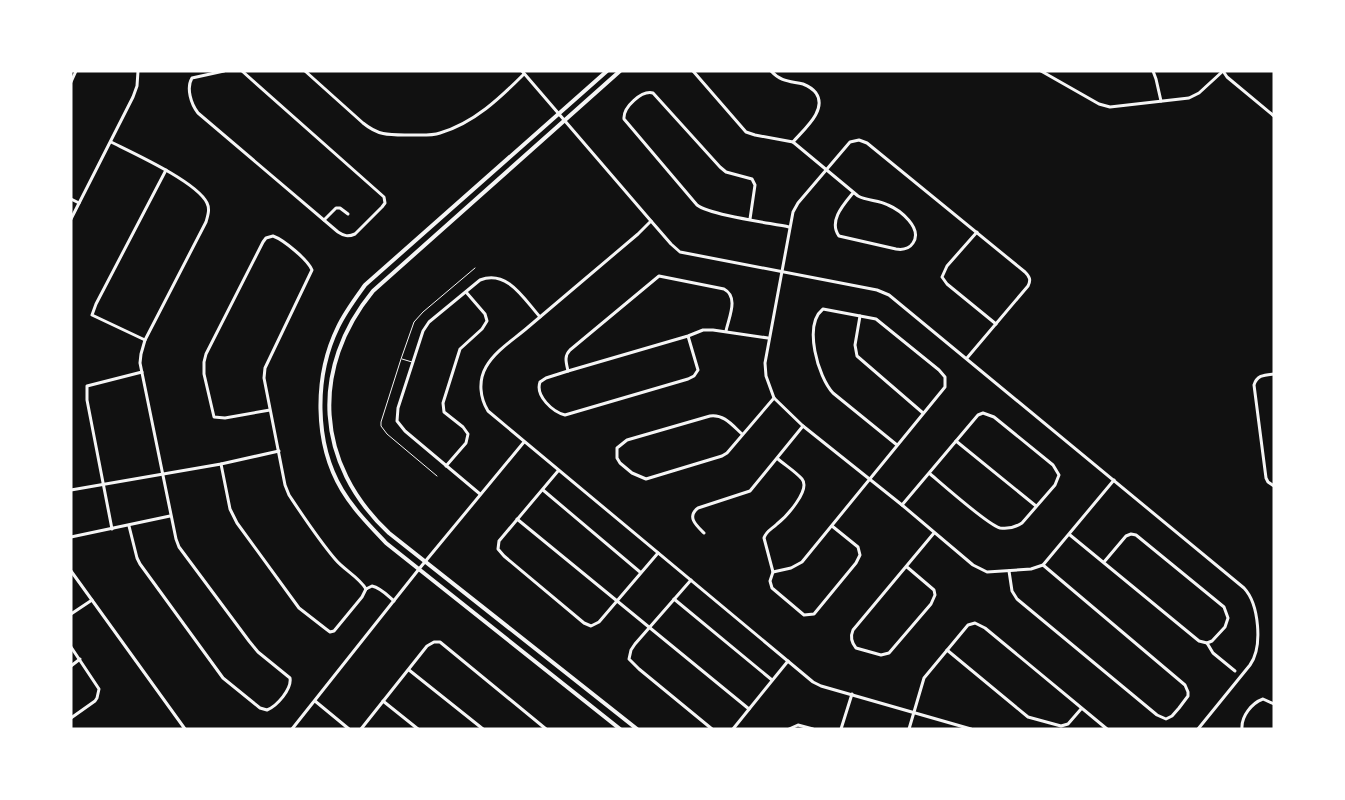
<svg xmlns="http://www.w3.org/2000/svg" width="1345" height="800" font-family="Manrope,sans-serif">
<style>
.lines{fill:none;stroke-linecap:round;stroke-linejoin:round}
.service{stroke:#f5f5f5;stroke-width:1}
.minor{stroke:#f5f5f5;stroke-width:3}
.tertiary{stroke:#f5f5f5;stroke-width:4}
</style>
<rect width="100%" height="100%" fill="#111"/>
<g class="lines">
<g class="service">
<path d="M402,359L412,362"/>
<path d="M437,476L387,434L381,426V422L401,359L414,322L423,312L475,268"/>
</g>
<g class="minor">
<path d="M224,71L192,78C186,88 191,104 198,113L338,232C344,236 348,237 355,234L382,207L385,203L384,197L242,71"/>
<path d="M305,71L363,123C379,136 389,135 410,135C420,135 431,136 440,133C474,123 500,98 524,74"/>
<path d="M522,71L651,221L671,244L680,252L877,290L889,295L1244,588C1259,604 1263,647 1250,665L1198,729"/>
<path d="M693,71L746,132L755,135L793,142L858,196C867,201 879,200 888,205C900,210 923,228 913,243C909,249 902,250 896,249L839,236C828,221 844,204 853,193"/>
<path d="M771,71C781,82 790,81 803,84C808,86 813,89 816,93C828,110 803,130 793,142"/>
<path d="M1041,71L1099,104L1110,107L1189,98L1199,93L1223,71"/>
<path d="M1153,71L1156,79L1161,101"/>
<path d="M1223,71L1227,77L1274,116"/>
<path d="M71,82L76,71"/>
<path d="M111,142C133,153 197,182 207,203C210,209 208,215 206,222L145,340L141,354L140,363L176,539L179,547L249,641L258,652L290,678C292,689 277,706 267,710L260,708L223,678L140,564L137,558L129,526"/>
<path d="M71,199L79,203"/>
<path d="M71,219L133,97L137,86L138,71"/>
<path d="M750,219L755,185L752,179L726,172L720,167L653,93C642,90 623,107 624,119L697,205C710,215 770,223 789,227"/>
<path d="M324,220L336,208H340L348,214"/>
<path d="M651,221L638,234C601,265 564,297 527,328C513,340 495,351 486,367C478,381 480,398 488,411L813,682L821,686L971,729"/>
<path d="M977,232L947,266L942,277L947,284L996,324"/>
<path d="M860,316L855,345L857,356L923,413"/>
<path d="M688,336L698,370L694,376L688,379L565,415C553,412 535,396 540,382L546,378L568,371L688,336L703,330H713L768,338"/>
<path d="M145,340L92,315L96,304L166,170"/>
<path d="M967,358L1028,286C1031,280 1030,277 1025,272L867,143L859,140L850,142L798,203L793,212L765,363L766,376L774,398L803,426L902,505L973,565L987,572L1031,569L1043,565L1114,480"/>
<path d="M568,371C566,362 564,356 570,350L659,276L724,289C739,297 729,317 726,331"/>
<path d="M1274,374C1264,375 1257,375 1254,385L1266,478L1268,482L1274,486"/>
<path d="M270,410L225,418L214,417L204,374V362L206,354L263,242L266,238L273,236C284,240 308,260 312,270L265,368L264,378L285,485L289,495C303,516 318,539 335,559C344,570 359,577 366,589"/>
<path d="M742,434C732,425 724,414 710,416L627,440L617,448V458L620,463L632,473L646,479L722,456L727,453L774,398"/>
<path d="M956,441L1036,506"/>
<path d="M778,459C785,465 796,472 802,479C811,490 786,517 777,524C772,529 766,531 764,538L773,572L770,581L772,588L804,615L814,614L856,563L860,555L858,547L832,526"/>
<path d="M221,464L230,509L237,523L299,608L326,629L330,632L334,631L362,597L366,589"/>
<path d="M446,466L466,443L468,434L463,427L444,412L443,403L460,349L482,329L487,321L485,314L466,292"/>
<path d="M558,471L499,541L498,549L504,556L584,623L591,626L599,622L658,553"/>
<path d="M71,490L221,464L279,451"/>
<path d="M543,490L640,572"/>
<path d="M480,494L405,431L397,421L398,408L423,331L429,322L480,280C507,269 524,299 540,317"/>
<path d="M902,505L978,415L983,413L994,417L1053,465L1059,475L1055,485L1022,523C1016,527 1007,529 1000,528C988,525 942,484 929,473"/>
<path d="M517,519L749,709"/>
<path d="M112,529L87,400V386L142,372"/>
<path d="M704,533C697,526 686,517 698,508L750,491L803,426"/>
<path d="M1070,535L1199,641L1207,643L1212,641L1225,627L1228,618L1224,607L1136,535L1131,534L1126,536L1104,562"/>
<path d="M71,537L170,516"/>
<path d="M907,567L934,590L935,595L931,604L889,653L881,655L856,648C851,642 850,637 853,630L934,533"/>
<path d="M71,571L185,729"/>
<path d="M1009,571L1012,591L1017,599L1157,715L1166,719L1172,716L1179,708L1188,696V692L1185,685L1043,565"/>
<path d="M773,572L791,568L802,562L945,387V377L939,370L876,319L823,309C803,325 818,377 833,393L897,445"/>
<path d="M691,580L635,644L631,650L629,659L639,669L712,729"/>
<path d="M366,589L372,586C381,588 387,595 394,601"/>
<path d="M674,599L772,680"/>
<path d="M71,614L92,600"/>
<path d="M1207,643L1213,653L1235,671"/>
<path d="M71,647L99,689L97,698L95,701L71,718"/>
<path d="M947,650L1028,717L1061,726L1068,724L1081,709"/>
<path d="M71,666L80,659"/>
<path d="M409,670L483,729"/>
<path d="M315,701L349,729"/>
<path d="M383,701L418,729"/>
<path d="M292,729L419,569L524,442"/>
<path d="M361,729L427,646L434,642H440L546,729"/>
<path d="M733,729L788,661"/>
<path d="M789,729L798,725L813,729"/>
<path d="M841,729L852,694"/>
<path d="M909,729L924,678L968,625L975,623L985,628L1107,729"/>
<path d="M1242,729C1241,716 1252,703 1263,699L1274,704"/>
</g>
<g class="tertiary">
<path d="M607,71L365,285C355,299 345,312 338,327C314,376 314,443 342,490C354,510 370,526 386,543L620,729"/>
<path d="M620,71L373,291C310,368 315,464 389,533L637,729"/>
</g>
</g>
<rect width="1345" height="800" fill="none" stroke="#ffffff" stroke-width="145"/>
</svg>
